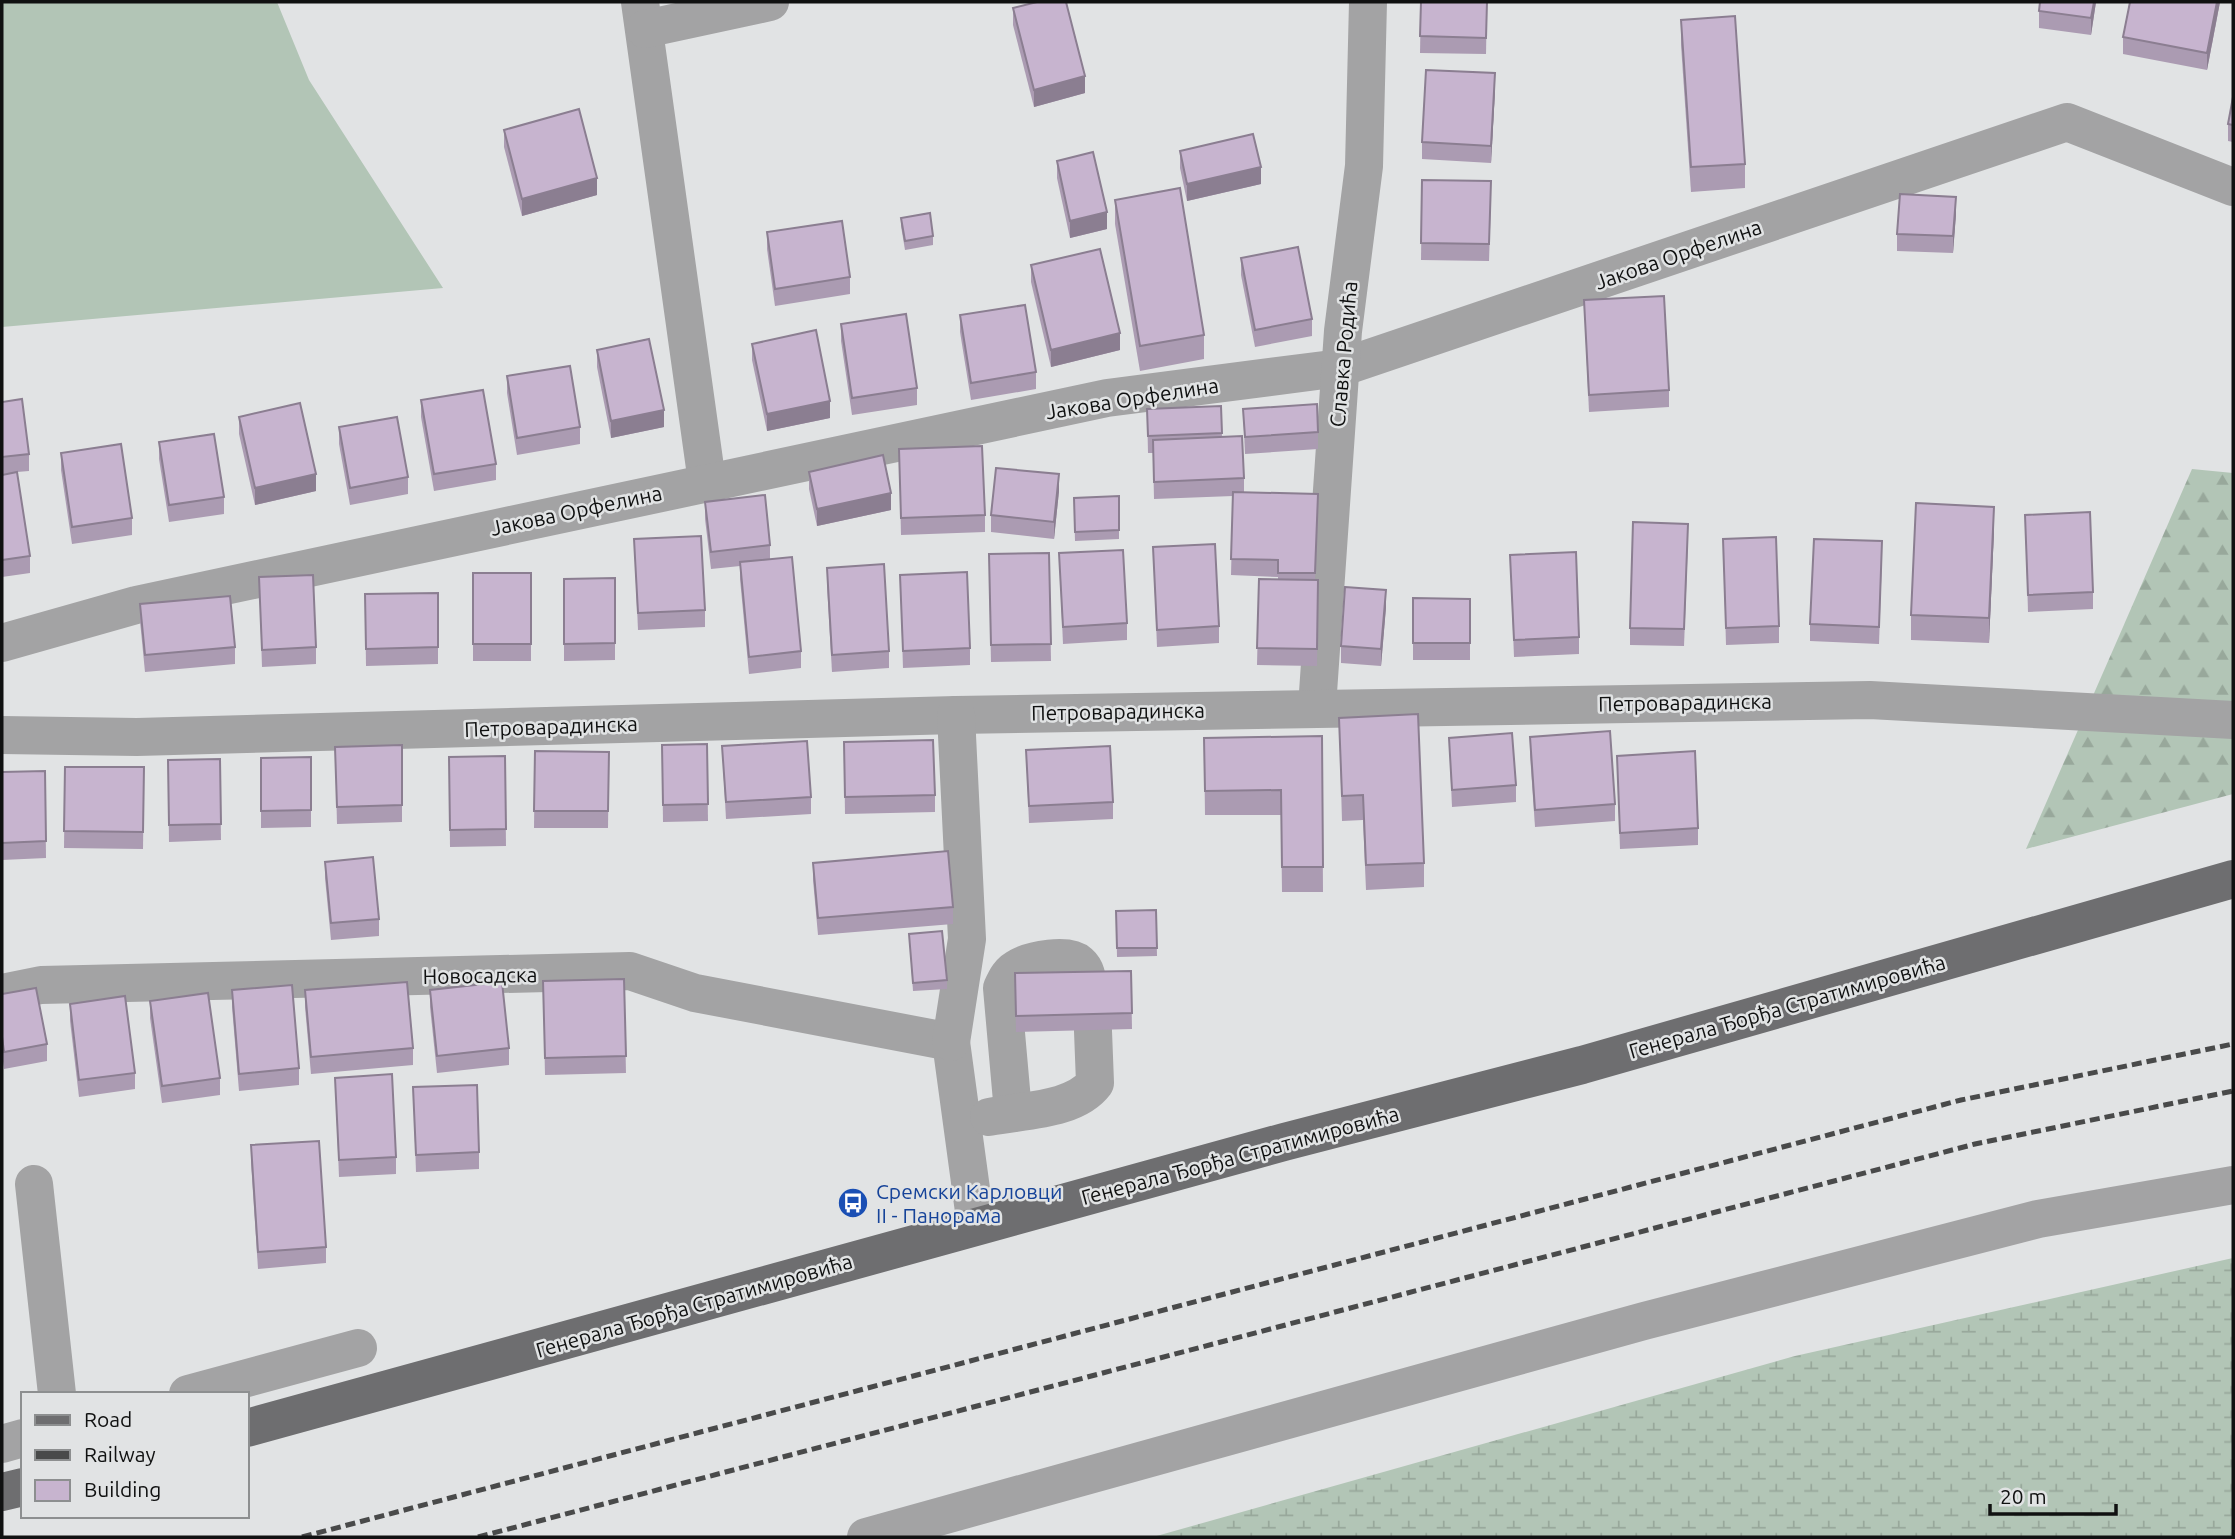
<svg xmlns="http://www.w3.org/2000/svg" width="2235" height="1539" font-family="Ubuntu,sans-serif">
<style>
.grass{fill:#b2c5b6}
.forest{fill:url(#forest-firs)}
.wetland{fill:url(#wetland-marsh)}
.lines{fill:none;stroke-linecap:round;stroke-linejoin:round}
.minor{stroke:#a3a3a4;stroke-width:38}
.major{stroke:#6e6e70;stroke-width:38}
.rail{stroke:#494a4a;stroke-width:5;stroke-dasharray:10 5;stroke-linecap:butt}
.wall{fill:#ab9bb2}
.shaded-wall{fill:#8b7e91}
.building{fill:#c7b4cf;stroke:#8b7e91;stroke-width:2}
.labels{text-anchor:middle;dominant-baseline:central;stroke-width:5;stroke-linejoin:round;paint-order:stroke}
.street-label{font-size:21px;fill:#101111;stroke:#e1e3e4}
.transit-label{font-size:21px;fill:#164399;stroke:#e1e3e4;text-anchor:start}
</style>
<defs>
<pattern id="forest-firs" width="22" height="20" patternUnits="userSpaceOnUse" patternTransform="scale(1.75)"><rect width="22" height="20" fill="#b2c5b6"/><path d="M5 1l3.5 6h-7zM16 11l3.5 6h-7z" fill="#98a89b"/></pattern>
<pattern id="wetland-marsh" width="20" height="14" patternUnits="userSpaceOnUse" patternTransform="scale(1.75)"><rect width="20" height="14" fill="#b2c5b6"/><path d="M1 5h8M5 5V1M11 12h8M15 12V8" fill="none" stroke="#98a89b"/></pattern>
</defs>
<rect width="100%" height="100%" fill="#e1e3e4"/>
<path class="grass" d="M2,2H277L309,80L443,288L2,327Z"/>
<path class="forest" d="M2192,469L2233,473V794L2026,849Z"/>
<path class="wetland" d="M2233,1258V1537H1153L1795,1356Z"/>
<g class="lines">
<g class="minor">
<path d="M640,2L707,482"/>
<path d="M645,29L770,2"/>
<path d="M2,643L136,605L1107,398L1340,368L2067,122L2233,187"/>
<path d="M1317,707L1343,331L1364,166L1368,2"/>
<path d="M2,735L137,737L956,715L1870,700L2233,720"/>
<path d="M2,993L41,985L630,971L695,993L951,1042L976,1226"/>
<path d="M951,1042L967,939L956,715"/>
<path d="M1013,1112L1002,988C1006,979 1010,971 1019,967C1031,960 1068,953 1079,963C1087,970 1087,979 1088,989"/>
<path d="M989,1117C1022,1110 1074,1111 1095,1083L1093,1031"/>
<path d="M34,1184L57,1394"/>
<path d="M188,1394L358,1348"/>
<path d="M2,1444L23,1438"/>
<path d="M866,1537L1644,1321L2038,1219L2233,1185"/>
</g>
<g class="major">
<path d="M247,1428L1284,1142L1582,1065L2233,879"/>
<path d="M2,1492L23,1487"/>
</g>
<g class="rail">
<path d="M302,1537L1961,1100L2233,1044"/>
<path d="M478,1537L1975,1144L2233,1091"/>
</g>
</g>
<g class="wall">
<path d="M1421,2H1487L1486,54L1420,53Z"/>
<path d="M2096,2L2091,35L2039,28V11Z"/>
<path d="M2220,2L2207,70L2123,54V37Z"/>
<path d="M1013,8L1085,93L1034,107L1013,25Z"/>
<path d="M1681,20L1745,164V188L1691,192L1681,45Z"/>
<path d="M1495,90L1491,163L1422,159V142Z"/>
<path d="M2233,97V142L2228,141V124Z"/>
<path d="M504,130L597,195L522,216L504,147Z"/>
<path d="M1180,151L1261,184L1187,201L1180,168Z"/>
<path d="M1057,161L1107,229L1070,238L1057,178Z"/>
<path d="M1422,180L1491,198L1489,261L1421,260Z"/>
<path d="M1115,200L1204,335V359L1140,371L1115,224Z"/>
<path d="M1956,214L1953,253L1897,251V234Z"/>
<path d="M901,218L933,236V245L905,250L901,226Z"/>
<path d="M767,232L850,277V294L775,306L767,249Z"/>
<path d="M1241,258L1312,319V336L1255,347L1241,275Z"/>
<path d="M1031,265L1120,350L1051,367L1031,282Z"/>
<path d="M1584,300L1669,390V407L1589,412Z"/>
<path d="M960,315L1036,372V389L971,400L960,332Z"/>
<path d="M841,324L917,388V405L852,415L841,341Z"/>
<path d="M752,344L830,418L767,431L752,360Z"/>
<path d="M597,350L664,427L611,438L597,367Z"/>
<path d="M507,376L580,427V444L517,455L507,393Z"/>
<path d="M421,400L496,464V480L434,491L421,417Z"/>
<path d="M2,402L29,454V471L17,472L30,556V573L2,577Z"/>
<path d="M1221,406L1222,437L1244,478V492L1318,511L1315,580H1318L1317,666L1257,665L1259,579H1278V577L1231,575L1233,496L1154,499L1153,453H1148L1147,409Z"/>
<path d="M1243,409L1318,432V449L1245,454Z"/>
<path d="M239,417L316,491L255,505L239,434Z"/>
<path d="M339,427L408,477V494L350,505L339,444Z"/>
<path d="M159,442L224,497V514L169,522L159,459Z"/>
<path d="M899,449L985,515V532L901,535Z"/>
<path d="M61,453L132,518V535L72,544L61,470Z"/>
<path d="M809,472L891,510L817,526L809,489Z"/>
<path d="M1059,491L1054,539L991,532V515Z"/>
<path d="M1119,496V539L1075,541L1074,498Z"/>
<path d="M705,502L770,545V559L801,651V668L749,674L740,579V566L711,569L705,519Z"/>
<path d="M2025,515L2093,592V609L2028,612Z"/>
<path d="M1994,531L1989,643L1911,640V615Z"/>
<path d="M634,539L705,610V627L638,630Z"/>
<path d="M1723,539L1779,626V643L1726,645Z"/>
<path d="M1688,541L1684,646L1630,645V628Z"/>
<path d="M1153,547L1219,626V643L1157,647Z"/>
<path d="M1049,553L1051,661L991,662L989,570Z"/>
<path d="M1059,553L1127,623V640L1063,644Z"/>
<path d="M1510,555L1579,637V654L1514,657Z"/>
<path d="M1882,558L1879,644L1810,641V624Z"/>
<path d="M827,568L889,651V668L832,672L827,585Z"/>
<rect x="473" y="573" width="58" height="88"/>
<path d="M900,575L970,648V665L903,668Z"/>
<path d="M259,577L316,647V664L262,667Z"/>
<path d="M615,578V660L564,661V579Z"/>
<path d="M438,593V664L366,666L365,594Z"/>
<path d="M1413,598L1470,599V660H1413Z"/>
<path d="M140,604L235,647V664L145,672L140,621Z"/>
<path d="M1386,607L1381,666L1341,663V646Z"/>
<path d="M1339,718L1424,863V887L1366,890L1363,820L1342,821Z"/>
<path d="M1322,736L1323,892H1282L1281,815H1205L1204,738Z"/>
<path d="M1530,737L1615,804V821L1535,827L1530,754Z"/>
<path d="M1449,738L1516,785V802L1452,807Z"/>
<path d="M844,742L935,795V812L845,814Z"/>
<path d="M707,744L708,821L663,822L662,745Z"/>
<path d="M402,745V822L337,824L335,747Z"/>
<path d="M722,746L811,797V814L726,819Z"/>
<path d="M1026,750L1113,802V819L1029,823Z"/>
<path d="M535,751L609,752L608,828H534Z"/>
<path d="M505,756L506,846L450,847L449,757Z"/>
<path d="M1617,756L1698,828V845L1620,849Z"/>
<path d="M311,757V827L261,828V758Z"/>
<path d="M220,759L221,840L169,842L168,760Z"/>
<path d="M65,767H144L143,849L64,848Z"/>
<path d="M45,771L46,858L2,860V772Z"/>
<path d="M325,862L379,919V936L331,940L325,878Z"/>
<path d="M813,863L953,907V924L818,935L813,880Z"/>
<path d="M1156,910L1157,956L1117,957L1116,911Z"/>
<path d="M909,934L947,980V989L913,991Z"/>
<path d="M1131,971L1132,1029L1016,1032L1015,973Z"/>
<path d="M624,979L626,1073L545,1075L543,981Z"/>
<path d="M232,990L299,1068V1085L239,1091L232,1007Z"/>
<path d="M305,990L413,1048V1065L311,1074L305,1007Z"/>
<path d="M430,990L509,1048V1065L437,1073L430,1007Z"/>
<path d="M2,994L47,1044V1061L4,1069L2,1054Z"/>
<path d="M150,1001L220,1078V1095L162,1103L150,1018Z"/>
<path d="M70,1004L135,1073V1089L79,1097L70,1021Z"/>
<path d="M335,1078L396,1157V1174L339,1177Z"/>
<path d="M413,1087L479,1152V1169L416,1172Z"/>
<path d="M251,1145L326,1247V1263L258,1269L251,1162Z"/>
</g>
<g class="shaded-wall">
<path d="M2094,2H2096L2091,35V18Z"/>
<path d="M2217,2H2220L2207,70V53Z"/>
<path d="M1495,73V90L1491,163V146Z"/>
<path d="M1085,76V93L1034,107V90Z"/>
<path d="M1261,167V184L1187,201V184Z"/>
<path d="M597,178V195L522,216V199Z"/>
<path d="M1956,197V214L1953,253V236Z"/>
<path d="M1107,212V229L1070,238V221Z"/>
<path d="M1120,333V350L1051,367V350Z"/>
<path d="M830,401V418L767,431V414Z"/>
<path d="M664,410V427L611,438V421Z"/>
<path d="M316,474V491L255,505V488Z"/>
<path d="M1059,474V491L1054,539V522Z"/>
<path d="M891,493V510L817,526V509Z"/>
<path d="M1994,507V531L1989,643V618Z"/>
<path d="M1386,590V607L1381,666V649Z"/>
</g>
<g class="building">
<path d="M1037,2H1066L1085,76L1034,90L1013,8Z"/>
<path d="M1421,2H1487L1486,38L1420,36Z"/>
<path d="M2040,2H2094L2091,18L2039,11Z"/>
<path d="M2130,2H2217L2207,53L2123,37Z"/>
<path d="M1735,16L1745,164L1691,167L1681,20Z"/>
<path d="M1426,70L1495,73L1491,146L1422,142Z"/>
<path d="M2233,97V125L2228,124Z"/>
<path d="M579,109L597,178L522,199L504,130Z"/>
<path d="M1253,134L1261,167L1187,184L1180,151Z"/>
<path d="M1093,152L1107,212L1070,221L1057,161Z"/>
<path d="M1422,180L1491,181L1489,244L1421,243Z"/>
<path d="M1180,188L1204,335L1140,346L1115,200Z"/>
<path d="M1900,194L1956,197L1953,236L1897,234Z"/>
<path d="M930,213L933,236L905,241L901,218Z"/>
<path d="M842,221L850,277L775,289L767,232Z"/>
<path d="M1298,247L1312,319L1255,330L1241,258Z"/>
<path d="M1100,249L1120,333L1051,350L1031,265Z"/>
<path d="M1664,296L1669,390L1589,395L1584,300Z"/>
<path d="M1025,305L1036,372L971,383L960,315Z"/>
<path d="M906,314L917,388L852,398L841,324Z"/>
<path d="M816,330L830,401L767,414L752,344Z"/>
<path d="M649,339L664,410L611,421L597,350Z"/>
<path d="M570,366L580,427L517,438L507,376Z"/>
<path d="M483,390L496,464L434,474L421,400Z"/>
<path d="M22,399L29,454L2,457V402Z"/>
<path d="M300,403L316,474L255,488L239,417Z"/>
<path d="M1317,404L1318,432L1245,437L1243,409Z"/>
<path d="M1221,406L1222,433L1148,436L1147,409Z"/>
<path d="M397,417L408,477L350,488L339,427Z"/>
<path d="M214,434L224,497L169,505L159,442Z"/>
<path d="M1242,436L1244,478L1154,482L1153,440Z"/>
<path d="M121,444L132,518L72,527L61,453Z"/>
<path d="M982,446L985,515L901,518L899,449Z"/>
<path d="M883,455L891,493L817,509L809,472Z"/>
<path d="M996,468L1059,474L1054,522L991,515Z"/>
<path d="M17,472L30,556L2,560V475Z"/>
<path d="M1233,492L1318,494L1315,573H1278V560L1231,559Z"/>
<path d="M765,495L770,545L711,552L705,502Z"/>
<path d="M1119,496V530L1075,532L1074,498Z"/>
<path d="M1916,503L1994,507L1989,618L1911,615Z"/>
<path d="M2090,512L2093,592L2028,595L2025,515Z"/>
<path d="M1633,522L1688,524L1684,629L1630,628Z"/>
<path d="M701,536L705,610L638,613L634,539Z"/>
<path d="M1776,537L1779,626L1726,628L1723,539Z"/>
<path d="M1814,539L1882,541L1879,627L1810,624Z"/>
<path d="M1215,544L1219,626L1157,630L1153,547Z"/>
<path d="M1123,550L1127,623L1063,627L1059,553Z"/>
<path d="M1576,552L1579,637L1514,640L1510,555Z"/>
<path d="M1049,553L1051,644L991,645L989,554Z"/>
<path d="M792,557L801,651L749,657L740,562Z"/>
<path d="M884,564L889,651L832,655L827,568Z"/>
<path d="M967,572L970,648L903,651L900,575Z"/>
<rect x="473" y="573" width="58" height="71"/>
<path d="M313,575L316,647L262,650L259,577Z"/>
<path d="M615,578V643L564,644V579Z"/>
<path d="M1259,579L1318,580L1317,649L1257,648Z"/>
<path d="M1345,587L1386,590L1381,649L1341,646Z"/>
<path d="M438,593V647L366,649L365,594Z"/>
<path d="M230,596L235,647L145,655L140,604Z"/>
<path d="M1413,598L1470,599V643H1413Z"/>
<path d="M1418,714L1424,863L1366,865L1363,795L1342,796L1339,718Z"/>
<path d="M1610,731L1615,804L1535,810L1530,737Z"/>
<path d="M1512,733L1516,785L1452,790L1449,738Z"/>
<path d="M1322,736L1323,867H1282L1281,790L1205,791L1204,738Z"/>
<path d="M933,740L935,795L845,797L844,742Z"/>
<path d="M807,741L811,797L726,802L722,746Z"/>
<path d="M707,744L708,804L663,805L662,745Z"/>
<path d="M402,745V805L337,807L335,747Z"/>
<path d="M1110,746L1113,802L1029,806L1026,750Z"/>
<path d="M535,751L609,752L608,811H534Z"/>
<path d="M1695,751L1698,828L1620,833L1617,756Z"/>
<path d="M505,756L506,829L450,830L449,757Z"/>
<path d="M311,757V810L261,811V758Z"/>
<path d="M220,759L221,824L169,825L168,760Z"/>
<path d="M65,767H144L143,832L64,831Z"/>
<path d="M45,771L46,841L2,843V772Z"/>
<path d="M948,851L953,907L818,918L813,863Z"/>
<path d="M373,857L379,919L331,923L325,862Z"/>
<path d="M1156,910L1157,948H1117L1116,911Z"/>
<path d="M942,931L947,980L913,983L909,934Z"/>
<path d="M1131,971L1132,1013L1016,1016L1015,973Z"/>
<path d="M624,979L626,1056L545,1058L543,981Z"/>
<path d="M407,982L413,1048L311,1057L305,990Z"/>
<path d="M502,982L509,1048L437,1056L430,990Z"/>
<path d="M292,985L299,1068L239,1074L232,990Z"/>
<path d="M36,988L47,1044L4,1052L2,1037V994Z"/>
<path d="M208,993L220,1078L162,1086L150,1001Z"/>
<path d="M125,996L135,1073L79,1080L70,1004Z"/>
<path d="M392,1074L396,1157L339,1160L335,1078Z"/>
<path d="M477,1085L479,1152L416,1155L413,1087Z"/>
<path d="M319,1141L326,1247L258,1252L251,1145Z"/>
</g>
<defs>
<g id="bus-disc" transform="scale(1.575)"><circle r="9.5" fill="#1a4fb4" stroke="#e1e3e4"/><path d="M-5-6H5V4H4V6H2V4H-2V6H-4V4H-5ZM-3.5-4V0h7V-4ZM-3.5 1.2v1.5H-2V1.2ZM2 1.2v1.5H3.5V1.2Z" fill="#fff"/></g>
</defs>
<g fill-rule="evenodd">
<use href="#bus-disc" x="853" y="1203"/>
</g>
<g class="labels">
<g class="street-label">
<text transform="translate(1678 254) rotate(-19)">Јакова Орфелина</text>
<text transform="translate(1343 354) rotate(-85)">Славка Родића</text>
<text transform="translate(1132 398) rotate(-9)">Јакова Орфелина</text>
<text transform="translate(576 510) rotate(-12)">Јакова Орфелина</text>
<text transform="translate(1685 702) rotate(-1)">Петроварадинска</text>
<text transform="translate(1118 711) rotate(-1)">Петроварадинска</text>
<text transform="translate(551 726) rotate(-2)">Петроварадинска</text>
<text transform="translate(480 975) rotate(-1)">Новосадска</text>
<text transform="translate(1787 1006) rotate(-16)">Генерала Ђорђа Стратимировића</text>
<text transform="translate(1240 1155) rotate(-15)">Генерала Ђорђа Стратимировића</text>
<text transform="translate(694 1305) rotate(-16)">Генерала Ђорђа Стратимировића</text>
</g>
<g class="transit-label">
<text x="876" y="1191">Сремски Карловци<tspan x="876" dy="24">II - Панорама</tspan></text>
</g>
</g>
<rect width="2235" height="1539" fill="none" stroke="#101111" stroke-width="7"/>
<rect x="21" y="1392" width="228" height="126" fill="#e1e3e4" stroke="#8d8f90" stroke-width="2"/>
<rect x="35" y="1415" width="35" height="10" fill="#6e6e70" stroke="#8d8f90" stroke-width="2"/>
<text x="84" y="1427" font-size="21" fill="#101111">Road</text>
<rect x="35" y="1450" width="35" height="10" fill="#494a4a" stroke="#8d8f90" stroke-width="2"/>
<text x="84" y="1462" font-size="21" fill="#101111">Railway</text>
<rect x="35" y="1480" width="35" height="21" fill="#c7b4cf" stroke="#8d8f90" stroke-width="2"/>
<text x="84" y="1497" font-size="21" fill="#101111">Building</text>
<path d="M1990 1504v10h126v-10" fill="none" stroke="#101111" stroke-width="3.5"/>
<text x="2000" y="1504" font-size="21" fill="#101111" stroke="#e1e3e4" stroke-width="5" paint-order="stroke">20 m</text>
</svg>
